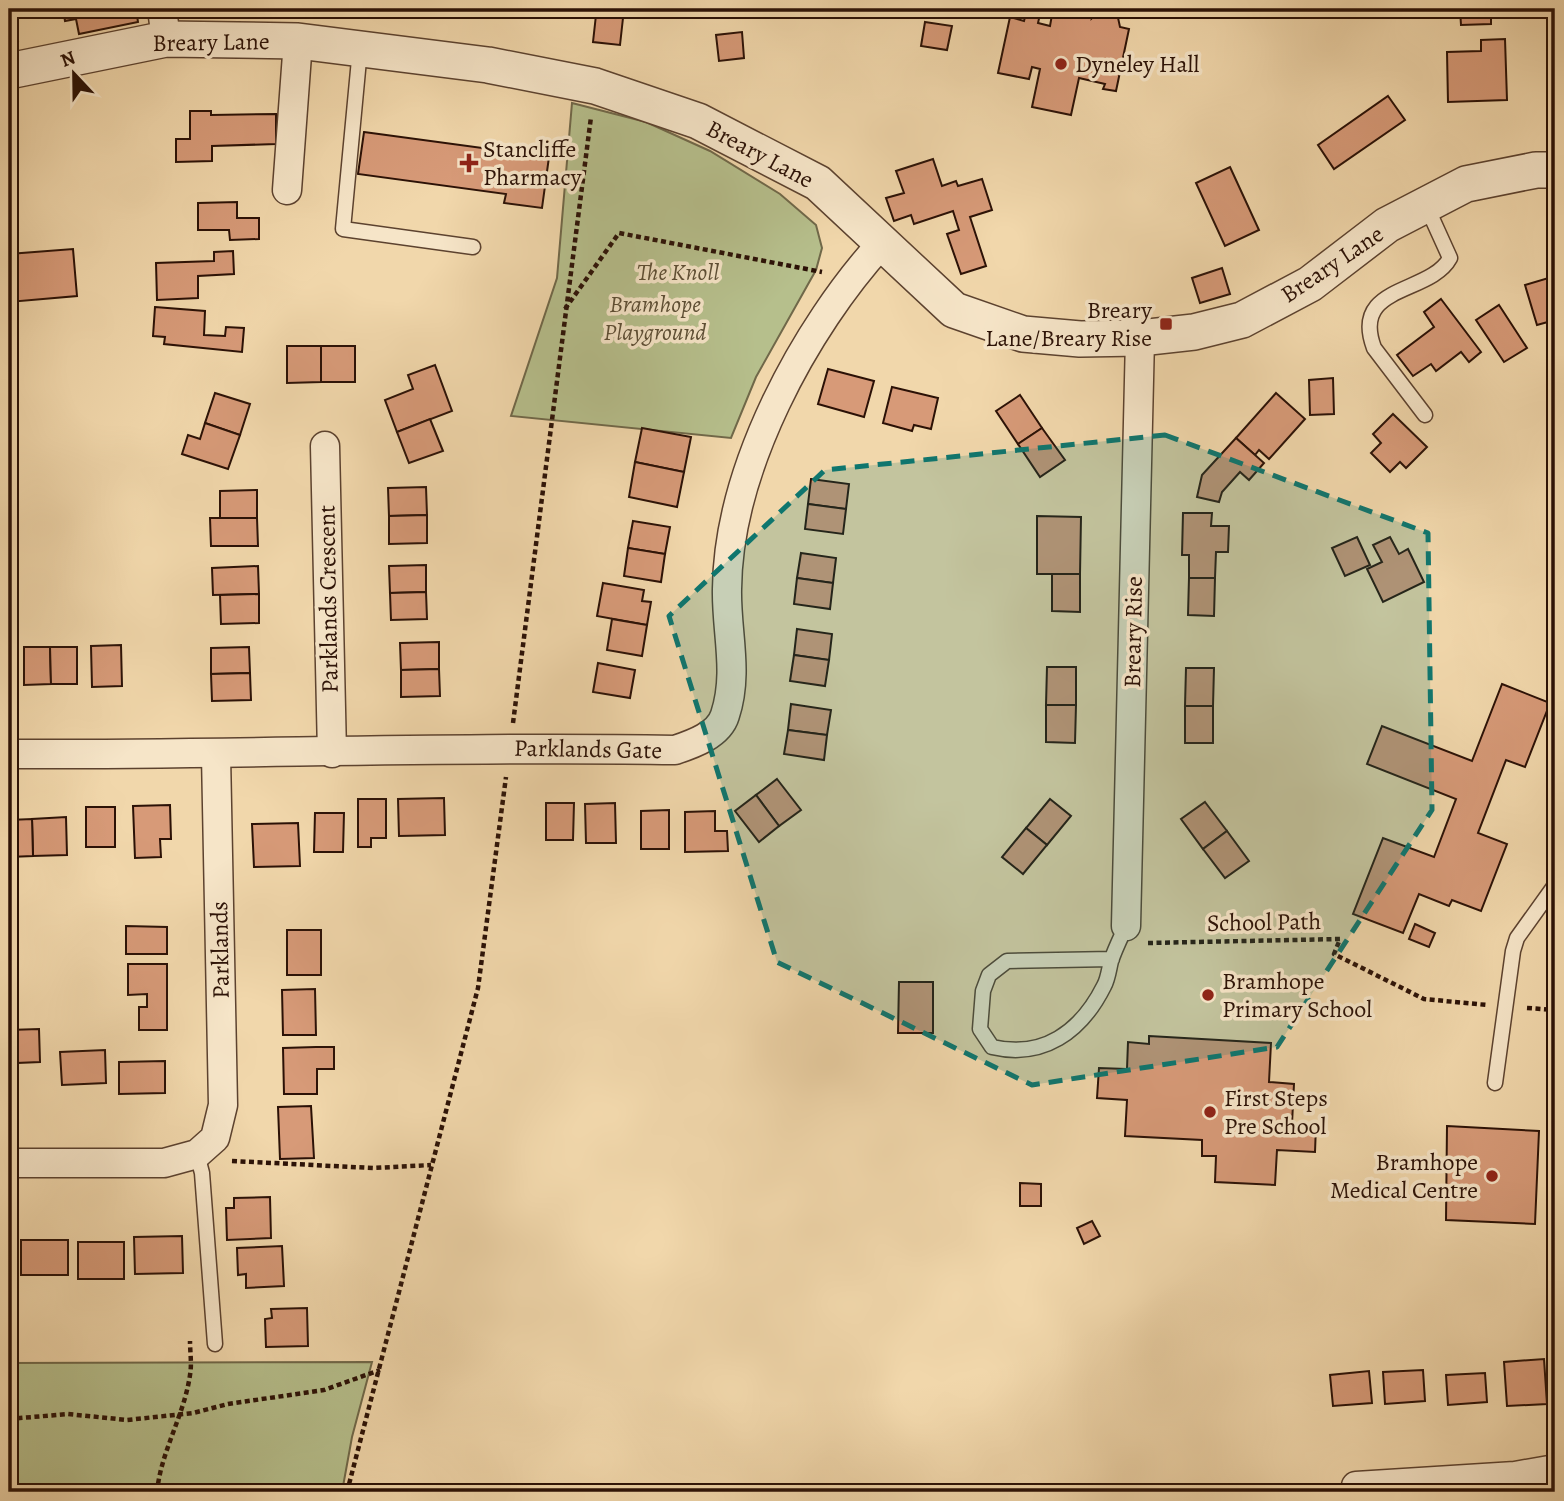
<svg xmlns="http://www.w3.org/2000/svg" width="1564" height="1501" font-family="Alegreya,serif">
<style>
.green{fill:#b6bf8c;stroke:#706849;stroke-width:2}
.building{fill:#d79a78;stroke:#2b1106;stroke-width:2}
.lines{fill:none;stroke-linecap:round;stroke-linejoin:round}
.service-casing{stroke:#5c422f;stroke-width:17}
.minor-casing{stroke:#5c422f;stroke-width:31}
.tertiary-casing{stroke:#5c422f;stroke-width:38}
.path{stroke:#2b1106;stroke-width:4.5;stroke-dasharray:5 3.5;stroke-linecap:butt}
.service{stroke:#f6e5c8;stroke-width:14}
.minor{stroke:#f6e5c8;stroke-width:28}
.tertiary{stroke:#f6e5c8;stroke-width:35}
.marked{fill:#0f766e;fill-opacity:0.2;stroke:#0f766e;stroke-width:5;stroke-dasharray:14 9;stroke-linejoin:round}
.poi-dot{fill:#8f2418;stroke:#f6e5c8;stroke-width:2.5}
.labels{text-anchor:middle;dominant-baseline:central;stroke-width:7;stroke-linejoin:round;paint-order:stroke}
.street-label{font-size:24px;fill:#2b1106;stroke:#f6e5c8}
.poi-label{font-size:24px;fill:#2b1106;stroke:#f6e5c8;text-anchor:start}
.park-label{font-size:24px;font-style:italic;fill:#5c4e35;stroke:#f6e5c8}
</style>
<rect width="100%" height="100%" fill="#f1d7ab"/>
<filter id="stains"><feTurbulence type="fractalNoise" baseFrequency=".00286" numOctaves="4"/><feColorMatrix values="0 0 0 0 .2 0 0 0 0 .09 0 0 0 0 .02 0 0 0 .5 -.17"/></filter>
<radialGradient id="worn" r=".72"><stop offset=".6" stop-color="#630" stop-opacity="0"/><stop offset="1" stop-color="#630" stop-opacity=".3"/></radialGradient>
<g class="green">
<path d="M572,103L646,122L710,151L780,194L816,225L822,248L816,270L756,377L731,438L511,416L557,278Z"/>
<path d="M372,1362L352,1437L342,1492H9V1363Z"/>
</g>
<g class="building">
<path d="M9,9H14L18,41L9,42Z"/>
<path d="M63,9H136L138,22L79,34L76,19L65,21Z"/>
<path d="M779,9H809V12L779,14Z"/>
<path d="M1027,9L1041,10L1038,23L1050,26L1053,9L1093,13L1092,18L1101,9L1117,13L1120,27L1129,29L1116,91L1103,89L1105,84L1079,78L1071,115L1032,107L1040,69L1032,67L1029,79L998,73L1010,17L1024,21Z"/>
<path d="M1460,9H1491V24L1461,25Z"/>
<path d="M596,15L623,18L620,45L593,42Z"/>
<path d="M925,22L952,26L947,50L921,46Z"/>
<path d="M742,32L744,58L719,61L716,35Z"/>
<path d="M1505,39L1507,100L1448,102L1447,52L1481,51V40Z"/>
<path d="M1388,96L1405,120L1334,169L1318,145Z"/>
<path d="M190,111H211V115L276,114V144L212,146V161L176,162V139H190Z"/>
<path d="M364,132L549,157L542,208L504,203L506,194L358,174Z"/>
<path d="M933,159L942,186L956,181L958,186L982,179L992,210L970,217L986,266L961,274L947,234L959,230L953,211L914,224L911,215L894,221L886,198L904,193L896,171Z"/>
<path d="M1230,167L1259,230L1225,246L1196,183Z"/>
<path d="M237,202V218H259V239L230,240L229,230H198V203Z"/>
<path d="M73,249L77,296L9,302V254Z"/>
<path d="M233,251L234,274L198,276V298L157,300L156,263L214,261V252Z"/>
<path d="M1222,268L1230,294L1200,303L1192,278Z"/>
<path d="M1555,276V320L1537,325L1525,285Z"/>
<path d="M1441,299L1481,352L1469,362L1461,352L1436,371L1431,364L1413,376L1397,355L1434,327L1424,312Z"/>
<path d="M1499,305L1527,348L1504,362L1476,320Z"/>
<path d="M155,307L205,311L204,335L225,336L226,327L244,328L242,352L164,344L165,337L153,336Z"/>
<path d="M287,346H321V382L287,383Z"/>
<rect x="321" y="346" width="34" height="36"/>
<path d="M435,365L452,411L397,432L385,400L413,389L408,375Z"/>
<path d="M828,369L874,381L864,417L818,404Z"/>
<path d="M1333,378L1334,414L1310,415L1309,380Z"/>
<path d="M892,387L938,398L931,429L914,425L912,431L883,423Z"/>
<path d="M215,393L250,404L240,435L205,423Z"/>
<path d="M1276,393L1305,419L1269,459L1259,450L1255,455L1236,438Z"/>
<path d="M1020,395L1042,428L1018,444L996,411Z"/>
<path d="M1393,414L1427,447L1406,468L1400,462L1390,472L1371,453L1381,443L1373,434Z"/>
<path d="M430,419L443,451L409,463L397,432Z"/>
<path d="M205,423L240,435L228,469L182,454L188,435L200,439Z"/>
<path d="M642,428L691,437L684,472L635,462Z"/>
<path d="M1042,428L1065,460L1040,477L1018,444Z"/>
<path d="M1236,438L1264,463L1249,480L1240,472L1222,492L1219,502L1197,497L1202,475Z"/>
<path d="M635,462L684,472L677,507L629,497Z"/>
<path d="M811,479L849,484L846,509L808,504Z"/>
<path d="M426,487L427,515L389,516L388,488Z"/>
<path d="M257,490V518L220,519V491Z"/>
<path d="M808,504L846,509L843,534L805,529Z"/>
<path d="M1183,513H1212L1211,526H1229L1228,552H1216L1215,578H1189V555H1182Z"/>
<path d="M427,515V543L389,544V516Z"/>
<path d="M1037,516L1081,517L1080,574H1037Z"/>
<path d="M210,518H257L258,546H211Z"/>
<path d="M633,521L670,527L665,554L628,548Z"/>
<path d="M1357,537L1370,565L1345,576L1332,548Z"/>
<path d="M1390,537L1399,554L1408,549L1424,582L1383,602L1367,569L1382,562L1373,545Z"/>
<path d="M628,548L665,554L661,582L624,576Z"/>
<path d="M801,553L836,558L833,583L797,578Z"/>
<path d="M426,565V592L390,593L389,566Z"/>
<path d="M258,566L259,594L213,595L212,568Z"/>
<path d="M1052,574H1080V612L1052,611Z"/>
<path d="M797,578L833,583L830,609L794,604Z"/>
<path d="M1189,578H1215L1214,616L1188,615Z"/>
<path d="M603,583L644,590L642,601L651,602L647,625L597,616Z"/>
<path d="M426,592L427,619L391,620L390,593Z"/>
<path d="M259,594V623L221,624L220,595Z"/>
<path d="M612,619L647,625L642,656L607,650Z"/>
<path d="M797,629L832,634L829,660L794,655Z"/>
<path d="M439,642V669L401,670L400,643Z"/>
<path d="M121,645L122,686L92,687L91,646Z"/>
<path d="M24,647H50L51,684L24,685Z"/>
<path d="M50,647H77V684H51Z"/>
<path d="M249,647L250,673L211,674V648Z"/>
<path d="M794,655L829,660L825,686L790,681Z"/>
<path d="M598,663L635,670L630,698L593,692Z"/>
<path d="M1047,667H1076V705H1046Z"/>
<path d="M1186,668H1214L1213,706H1185Z"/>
<path d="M439,669L440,696L401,697V670Z"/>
<path d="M250,673L251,700L212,701L211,674Z"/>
<path d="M1502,684L1550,703L1525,767L1506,760L1478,833L1507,844L1481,911L1452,900L1449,906L1419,894L1403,933L1353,914L1383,838L1434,857L1456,799L1367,764L1382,726L1472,761Z"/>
<path d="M791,704L831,710L827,735L788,730Z"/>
<path d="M1046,705H1076L1075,743L1046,742Z"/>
<rect x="1185" y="706" width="28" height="37"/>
<path d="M788,730L827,735L824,760L784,754Z"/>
<path d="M777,779L801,810L779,826L756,795Z"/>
<path d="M756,795L779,826L759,842L735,811Z"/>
<path d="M444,798L445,835L399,836L398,799Z"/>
<path d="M358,799H386V838H371V847H358Z"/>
<path d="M1050,799L1071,816L1047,845L1026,828Z"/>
<path d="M1205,802L1227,831L1203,849L1181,819Z"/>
<path d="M546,803H574L573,840H546Z"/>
<path d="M615,803L616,843H586L585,804Z"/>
<path d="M170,805L171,839H160L161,857L135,858L133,806Z"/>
<rect x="86" y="807" width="29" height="40"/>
<path d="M669,810V849H641V811Z"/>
<path d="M715,811V831H727L728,851L685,852V812Z"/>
<path d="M315,813H344L343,852H314Z"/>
<path d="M66,817L67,855L33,856L32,819Z"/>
<path d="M32,819L33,856L9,857V820Z"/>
<path d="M298,823L300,866L254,867L252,824Z"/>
<path d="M1026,828L1047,845L1023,874L1002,857Z"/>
<path d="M1227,831L1249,861L1225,878L1203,849Z"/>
<path d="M1415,924L1435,933L1429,947L1409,939Z"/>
<path d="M126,926L167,927V954H126Z"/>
<rect x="287" y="930" width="34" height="45"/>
<path d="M128,964H167V1030H139V1007H147V994L128,995Z"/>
<path d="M899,982H933V1033H898Z"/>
<path d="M315,989L316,1035H283L282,990Z"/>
<path d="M39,1029L40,1062L17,1063V1070H9V1030Z"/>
<path d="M1149,1036L1271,1043L1269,1082L1294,1084L1292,1124L1316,1125L1315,1152L1277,1150L1275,1185L1215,1182L1216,1156H1202V1140L1125,1136L1127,1100L1097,1098L1099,1068L1127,1069L1128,1042L1149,1044Z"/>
<path d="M316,1047H334V1069H317V1094H284L283,1048Z"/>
<path d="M105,1050L106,1083L62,1085L60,1052Z"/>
<path d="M165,1061V1093L119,1094V1062Z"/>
<path d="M311,1106L314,1158L280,1159L278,1107Z"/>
<path d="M1447,1126L1539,1131L1535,1224L1446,1220Z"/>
<path d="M1020,1183L1041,1184V1206H1020Z"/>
<path d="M270,1197L271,1238L227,1240L226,1208H234V1198Z"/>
<path d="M1092,1221L1100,1236L1084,1244L1077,1228Z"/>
<path d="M182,1236L183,1273L135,1274L134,1237Z"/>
<rect x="21" y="1240" width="47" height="35"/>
<rect x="78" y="1242" width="46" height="37"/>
<path d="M282,1246L284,1286L246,1288V1274L238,1275L237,1248Z"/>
<path d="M307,1308L308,1346L266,1347L265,1319L272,1318L271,1309Z"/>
<path d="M1544,1359L1547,1404L1507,1406L1504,1362Z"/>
<path d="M1423,1370L1425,1401L1385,1404L1383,1372Z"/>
<path d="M1369,1371L1372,1403L1333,1406L1330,1375Z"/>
<path d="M1485,1373L1487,1402L1448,1405L1446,1375Z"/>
</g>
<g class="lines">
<g class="service-casing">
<g id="service">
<path d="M360,49L343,229L473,247"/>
<path d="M1425,415L1374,348C1350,284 1430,295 1450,258L1426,205"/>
<path d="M1112,959L1007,961L989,975L983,991L980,1029L992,1047C1043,1059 1081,1032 1104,986C1108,979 1109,969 1111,961C1115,949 1121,937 1126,926"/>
<path d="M1495,1083L1513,951L1517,938L1555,885"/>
<path d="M197,1154L202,1173L215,1344"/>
</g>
</g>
<g class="minor-casing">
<g id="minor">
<path d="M162,9L166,39"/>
<path d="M287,190L298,41"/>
<path d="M325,446L332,753"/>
<path d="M9,754C231,755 453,746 675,750C693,744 719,735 725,715C739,672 726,632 727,589C728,470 804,328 883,242"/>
<path d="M1126,926L1140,338"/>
<path d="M9,1163H164L197,1154L215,1138L223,1105L216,755"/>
<path d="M1356,1486L1515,1476L1555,1469"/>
</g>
</g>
<g class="tertiary-casing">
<path id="tertiary" d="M9,71L166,39L298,41L488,65L595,86L698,121L818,183L954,310L1023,334L1080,339L1140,338L1194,332L1242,320L1310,284L1387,225L1466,184L1536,170H1555"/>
</g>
<g class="path">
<path d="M565,309L619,233L822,272"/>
<path d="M513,723L591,117"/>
<path d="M1148,943L1340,939L1334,954L1424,999L1487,1005"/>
<path d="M1527,1008L1555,1010"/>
<path d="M232,1161L373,1168L431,1165"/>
<path d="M9,1419L68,1414L127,1420L193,1413L228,1404L324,1390L380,1370"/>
<path d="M157,1492C161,1451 184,1416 190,1375C192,1364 190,1352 190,1341"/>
<path d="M347,1492L478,988L506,777"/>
</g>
<use href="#service" class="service"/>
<use href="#minor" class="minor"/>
<use href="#tertiary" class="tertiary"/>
</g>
<path class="marked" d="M1165,435L1428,533L1432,810L1277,1047L1032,1085L777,962L669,616L825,470Z"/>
<g class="poi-dot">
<circle cx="1061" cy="64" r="7"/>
<path d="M465.5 152.5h7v7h7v7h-7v7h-7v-7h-7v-7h7z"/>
<rect x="1159" y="317" width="14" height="14" rx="3.5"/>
<circle cx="1208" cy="995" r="7"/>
<circle cx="1210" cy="1112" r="7"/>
<circle cx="1492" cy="1176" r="7"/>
</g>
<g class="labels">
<g class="street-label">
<text transform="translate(211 42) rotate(-1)">Breary Lane</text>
<text transform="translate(760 154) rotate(28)">Breary Lane</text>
<text transform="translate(1332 264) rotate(-34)">Breary Lane</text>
<text transform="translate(328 599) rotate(-91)">Parklands Crescent</text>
<text transform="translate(1133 632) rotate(-89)">Breary Rise</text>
<text transform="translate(588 749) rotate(1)">Parklands Gate</text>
<text transform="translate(1264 922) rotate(-1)">School Path</text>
<text transform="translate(220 950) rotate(-91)">Parklands</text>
</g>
<g class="poi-label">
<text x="1075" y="64">Dyneley Hall</text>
<text x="483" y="149">Stancliffe<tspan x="483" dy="28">Pharmacy</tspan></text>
<text x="1152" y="310" text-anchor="end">Breary<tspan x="1152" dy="28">Lane/Breary Rise</tspan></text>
<text x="1222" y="981">Bramhope<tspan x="1222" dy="28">Primary School</tspan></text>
<text x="1224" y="1098">First Steps<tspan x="1224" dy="28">Pre School</tspan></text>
<text x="1478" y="1162" text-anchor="end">Bramhope<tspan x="1478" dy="28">Medical Centre</tspan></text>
</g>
<g class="park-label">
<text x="678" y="272">The Knoll</text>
<text x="655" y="304">Bramhope<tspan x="655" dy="28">Playground</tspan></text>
</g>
</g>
<rect width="1564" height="1501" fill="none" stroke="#f1d7ab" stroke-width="35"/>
<rect x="10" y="10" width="1543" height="1480" fill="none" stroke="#2b1106" stroke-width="3.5"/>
<rect x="18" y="18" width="1529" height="1466" fill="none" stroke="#2b1106" stroke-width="2"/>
<g transform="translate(74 74) rotate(338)" stroke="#f6e5c8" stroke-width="5" paint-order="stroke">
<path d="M0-5L12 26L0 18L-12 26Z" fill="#2b1106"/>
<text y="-10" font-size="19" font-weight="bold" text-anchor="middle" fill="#2b1106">N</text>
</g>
<rect width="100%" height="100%" filter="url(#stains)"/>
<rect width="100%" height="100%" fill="url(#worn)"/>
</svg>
